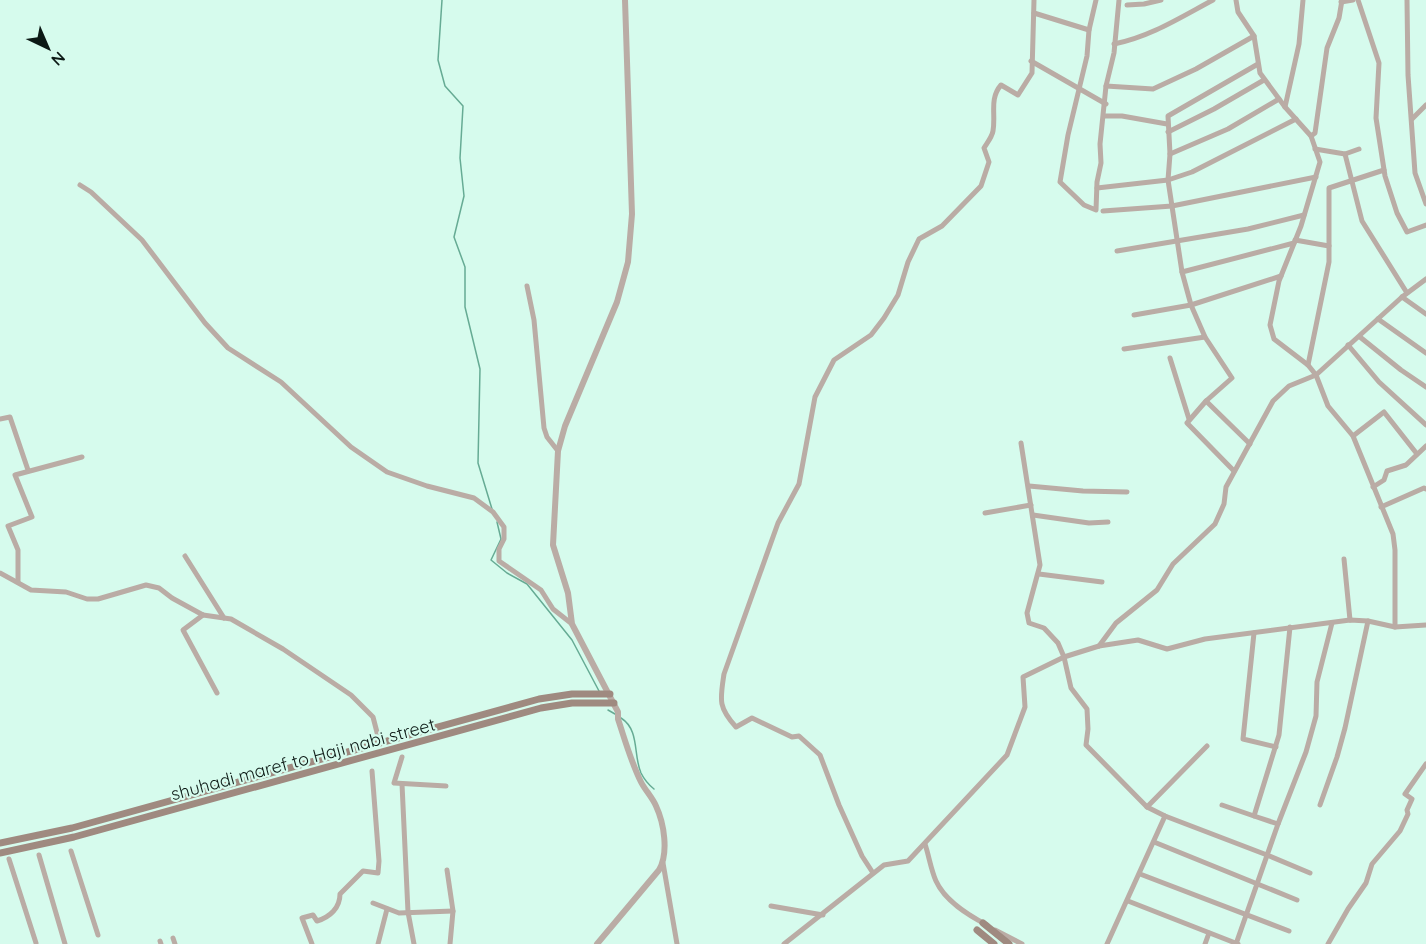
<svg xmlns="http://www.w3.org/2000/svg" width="1426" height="944" font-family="Quicksand,sans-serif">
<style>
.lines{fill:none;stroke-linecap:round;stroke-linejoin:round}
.stream{stroke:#66ab94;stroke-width:1.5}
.minor{stroke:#baaca5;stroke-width:5}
.tertiary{stroke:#baaca5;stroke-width:6}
.secondary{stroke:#9f8a80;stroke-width:7}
.labels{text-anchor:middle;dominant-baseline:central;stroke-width:4.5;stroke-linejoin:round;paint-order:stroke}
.street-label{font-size:18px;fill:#0c1915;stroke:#d6fbed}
</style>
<rect width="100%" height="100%" fill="#d6fbed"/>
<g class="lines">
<g class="stream">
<path d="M442,0L438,60L445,86L463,106L460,158L464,196L454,237L465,267V307L480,369L478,463L492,509"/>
<path d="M497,522L501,539L491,560L507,573L527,584L572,640L599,691"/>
<path d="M608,710L615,714"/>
<path d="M621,718C640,730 633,755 641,773C644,779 649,785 654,789"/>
</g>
<g class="minor">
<path d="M1096,0L1089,30L1087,56L1068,135L1060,182L1084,205L1096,210L1097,182L1101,163L1100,144L1106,86L1114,53L1119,0"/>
<path d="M1236,0L1238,12L1254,36L1260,73L1285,107L1311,136"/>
<path d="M1342,0L1339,18L1327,48L1315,133L1311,136L1320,162L1301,226L1279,281L1270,325L1274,339L1308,365L1316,375L1328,406L1353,436L1393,534L1395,550V627"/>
<path d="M1358,0L1379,63L1376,118L1385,176L1397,213L1407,232L1426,225"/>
<path d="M1407,0L1408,75L1415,173L1426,204"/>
<path d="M1341,2L1353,0"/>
<path d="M1127,5L1144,4L1161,0"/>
<path d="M1034,13L1089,30"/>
<path d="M1114,44C1150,37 1181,17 1213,0"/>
<path d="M1031,61L1106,104"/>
<path d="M1106,86L1153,89L1196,69L1254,36"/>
<path d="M1285,107L1299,44L1303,0"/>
<path d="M1105,116H1122L1167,124"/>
<path d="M1412,119L1426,105"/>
<path d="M1168,132L1214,109L1264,80"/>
<path d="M1315,149L1345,154L1359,149"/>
<path d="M1170,154L1228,129L1279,99"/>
<path d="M1345,154L1362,221L1407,293"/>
<path d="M80,185L91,192L142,240L205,323L228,348L281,382L351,447L387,472L427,486L474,498L493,512L504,527V539L499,549V561L541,590L553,609L572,624"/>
<path d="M1097,188L1168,180L1192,172L1296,119"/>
<path d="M1103,211L1172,206L1316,177"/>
<path d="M1295,240L1329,246"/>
<path d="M1117,251L1248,229L1304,215"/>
<path d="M1182,272L1294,243"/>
<path d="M527,286L534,320L544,428L547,437L558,451"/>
<path d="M1402,297L1426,314"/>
<path d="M1134,315L1191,305L1281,276"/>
<path d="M1378,319L1426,353"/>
<path d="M1360,337L1401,370L1426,387"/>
<path d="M1348,345L1379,382L1426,425"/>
<path d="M1124,349L1205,337"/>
<path d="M1170,358L1189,419"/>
<path d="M1308,365L1329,262V188L1384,170"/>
<path d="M1206,401L1250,444"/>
<path d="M0,419L10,417L28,470"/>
<path d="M1353,436L1384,412L1417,454"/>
<path d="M1021,443L1040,565L1027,613L1029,623L1044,628L1058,643L1064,657L1071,688L1087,709L1088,729L1086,745L1147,807L1165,816L1267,855L1310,873"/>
<path d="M1234,471L1187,423L1206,401L1232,378L1205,337L1191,305L1182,272L1168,180L1170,154L1168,116L1258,64"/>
<path d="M1029,486L1083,491L1127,492"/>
<path d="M1373,487L1384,480L1387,471L1406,465L1426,446"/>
<path d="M1381,507L1424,488L1426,489"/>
<path d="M985,513L1031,505"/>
<path d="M1033,515L1089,523L1108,522"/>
<path d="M185,556L224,618"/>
<path d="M1344,559L1350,620"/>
<path d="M0,573L31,590L66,592L87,599H98L146,585L159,588L172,598L203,615L231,619L283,649L351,695L373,717L379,740"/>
<path d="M1039,574L1102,582"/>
<path d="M18,582V550L8,526L32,517L15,475L82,457"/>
<path d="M203,615L183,630L217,693"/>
<path d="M1254,633L1243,739L1276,747"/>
<path d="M1099,646L1116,623L1157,590L1173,564L1215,524L1224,504L1226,487L1273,401L1289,386L1316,375L1402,297L1426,279"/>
<path d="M402,757L394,783L446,786"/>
<path d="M402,784L408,912L414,944"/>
<path d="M1222,805L1254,816"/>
<path d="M1320,805L1337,757L1345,728L1368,621"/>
<path d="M1147,807L1207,746"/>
<path d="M1278,824L1254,816L1279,735L1290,627"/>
<path d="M1154,842L1297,900"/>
<path d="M925,844C929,856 931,870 936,881C945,901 968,915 987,925"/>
<path d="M71,851L98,935"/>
<path d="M39,855L65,944"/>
<path d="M9,859L36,943"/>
<path d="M663,863L677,944"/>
<path d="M447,870L453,911L450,944"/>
<path d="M873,873L862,856L839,805L820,755L799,736L792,737L752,718L736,727C718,707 720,700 724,674L778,523L799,484L815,397L834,360L871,335L884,318L898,295L908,262L919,239L942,226L981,186L989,162L984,148C987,143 992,137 993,131C996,114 989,99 1001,85L1018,95L1032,73L1034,0"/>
<path d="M1140,874L1289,931"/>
<path d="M1128,901L1238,944"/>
<path d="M373,903L399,913L453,911"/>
<path d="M771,906L823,915"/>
<path d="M995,930L1022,944"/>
<path d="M173,938L175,944"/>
<path d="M160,941L161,944"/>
<path d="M312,944L302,918L313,915L317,921C330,917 340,908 340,894L363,871L378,873L379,861L372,771"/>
<path d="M378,944L387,909"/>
<path d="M784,944L884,865L908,861L1007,755L1025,707L1023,677L1064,657L1099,646L1138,640L1167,649L1205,639L1350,620L1368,621L1395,627L1426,625"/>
<path d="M1107,944L1165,816"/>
<path d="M1205,944L1209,933"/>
<path d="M1236,944L1278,824L1306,752L1316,716L1317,682L1332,623"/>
<path d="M1328,944L1348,909L1366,883L1372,864L1400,831L1408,814L1407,810L1412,799L1405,794L1426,764"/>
</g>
<path class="tertiary" d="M597,944L659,870C669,853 664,823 656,806C652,797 645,790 641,782C631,762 625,740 618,719V712L572,624L568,593L553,545L558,451L565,426L617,302L628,262L632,214L625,0"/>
<g class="secondary">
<path d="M0,843L72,828L539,699L572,694H610"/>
<path d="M0,853L74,837L541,708L572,703H614"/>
<path d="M983,923L1009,944"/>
<path d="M977,930L994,944"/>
</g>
</g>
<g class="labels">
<g class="street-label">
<text transform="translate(303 759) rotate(-15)">shuhadi maref to Haji nabi street</text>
</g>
</g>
<g transform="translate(48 48) rotate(136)" stroke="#d6fbed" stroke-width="4.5" paint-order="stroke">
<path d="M0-4.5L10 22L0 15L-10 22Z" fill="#0c1915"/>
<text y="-9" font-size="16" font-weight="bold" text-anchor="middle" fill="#0c1915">N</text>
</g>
</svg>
